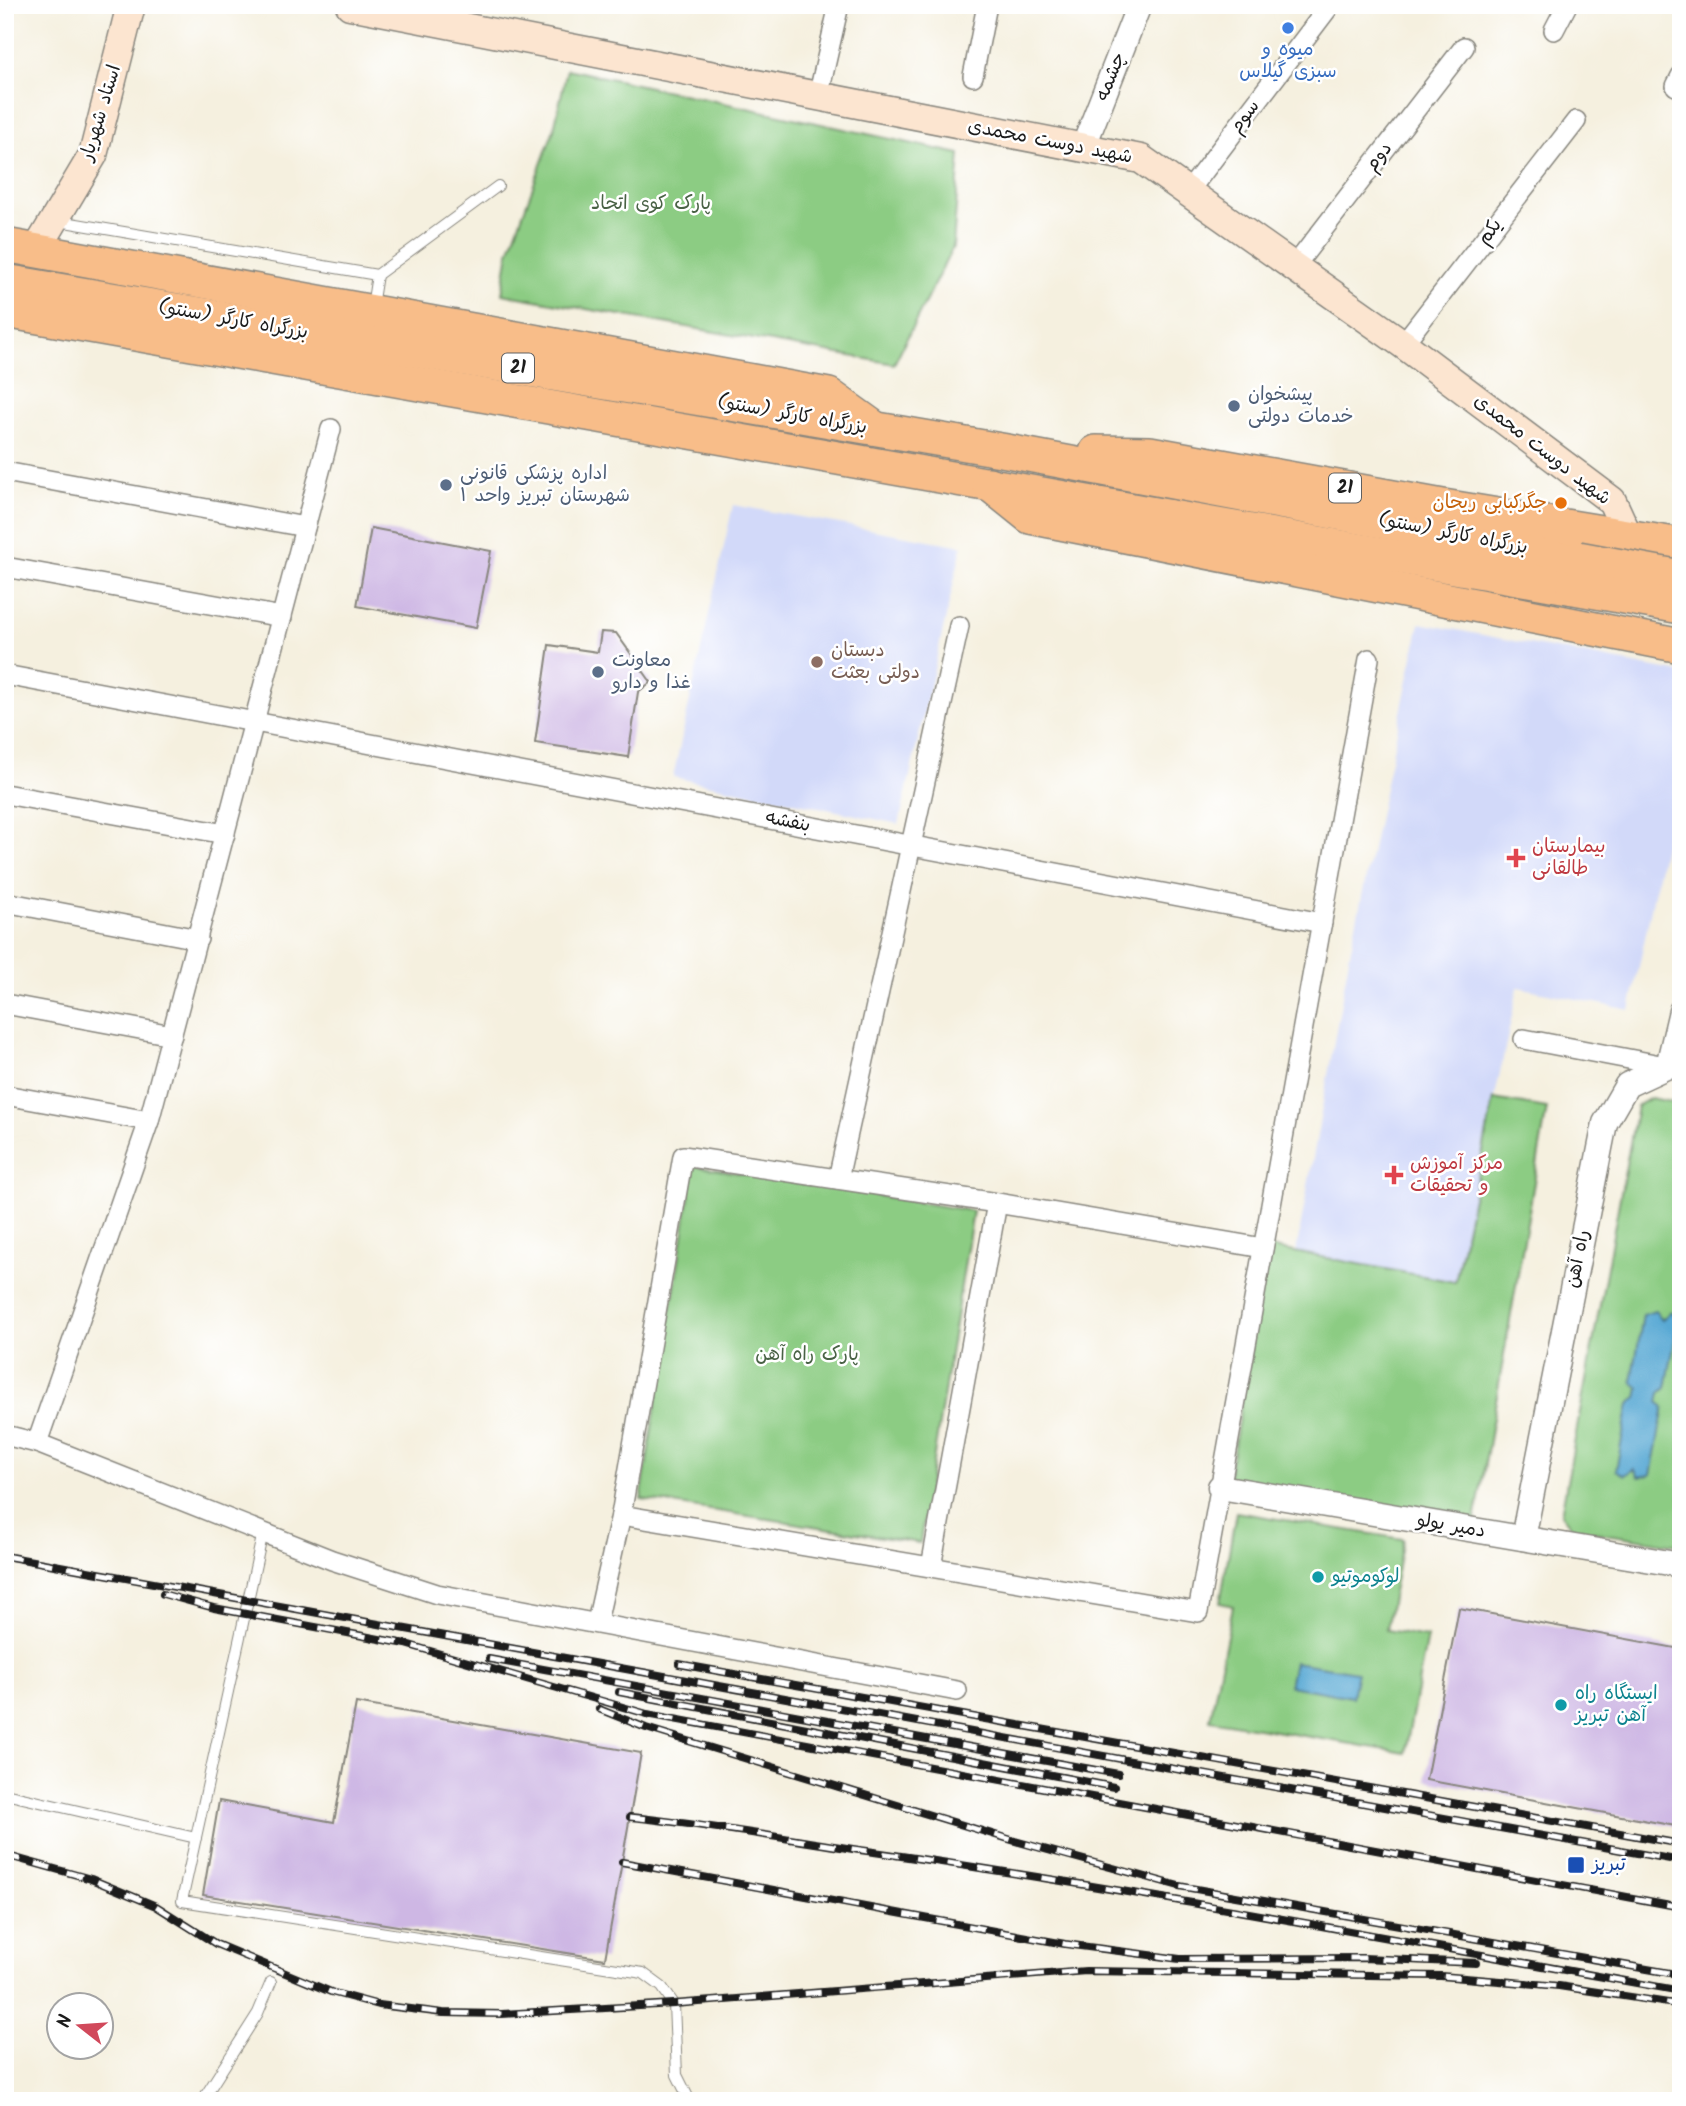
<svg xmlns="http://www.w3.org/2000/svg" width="1686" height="2106" font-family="Kalam,'Playpen Sans Arabic',sans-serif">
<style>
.built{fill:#d2d9f9}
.green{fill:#8ccc83;stroke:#547450;stroke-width:2}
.water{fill:#59a9d4;stroke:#3a6278;stroke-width:2}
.building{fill:#ceb7e4}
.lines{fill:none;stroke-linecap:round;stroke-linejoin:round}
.service-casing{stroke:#88867e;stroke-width:12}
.minor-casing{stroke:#88867e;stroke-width:22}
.tertiary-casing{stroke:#88867e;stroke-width:27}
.secondary-casing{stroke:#88867e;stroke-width:31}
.trunk-casing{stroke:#88867e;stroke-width:36}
.service{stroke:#fff;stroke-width:10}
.minor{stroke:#fff;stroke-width:19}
.tertiary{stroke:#fff;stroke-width:24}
.secondary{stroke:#fce5d0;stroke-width:28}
.trunk{stroke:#f8bd89;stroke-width:33}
.rail-casing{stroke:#1c1c1c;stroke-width:8}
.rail{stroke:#fff;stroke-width:5;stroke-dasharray:16;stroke-linecap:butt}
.trunk-bridge-casing{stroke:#88867e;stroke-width:36;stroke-linecap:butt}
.trunk-bridge{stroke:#f8bd89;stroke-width:33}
.shop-dot{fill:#3f7fe0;stroke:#fff;stroke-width:2.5}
.service-dot{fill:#5c6f8a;stroke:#fff;stroke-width:2.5}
.food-dot{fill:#e8710a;stroke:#fff;stroke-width:2.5}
.education-dot{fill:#8d6e63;stroke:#fff;stroke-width:2.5}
.health-dot{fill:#e0444e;stroke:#fff;stroke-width:2.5}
.culture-dot{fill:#0f9aa8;stroke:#fff;stroke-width:2.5}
.transit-dot{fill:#1a4fb4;stroke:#fff;stroke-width:2.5}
.labels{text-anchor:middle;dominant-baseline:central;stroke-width:5;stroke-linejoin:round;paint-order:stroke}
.shield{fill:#fff;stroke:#606060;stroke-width:2}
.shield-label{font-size:18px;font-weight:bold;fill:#1c1c1c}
.shop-label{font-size:19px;fill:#366cbe;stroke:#fff}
.street-label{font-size:19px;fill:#1c1c1c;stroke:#fff}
.park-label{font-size:19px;fill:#496245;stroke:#fff}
.service-label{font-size:19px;fill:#4e5e75;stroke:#fff;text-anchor:start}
.food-label{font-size:19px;fill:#c56008;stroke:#fff;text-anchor:end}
.education-label{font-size:19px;fill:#785e54;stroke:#fff;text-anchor:start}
.health-label{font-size:19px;fill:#be3a42;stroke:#fff;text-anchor:start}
.culture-label{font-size:19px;fill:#0d838f;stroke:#fff;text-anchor:start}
.transit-label{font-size:19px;fill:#164399;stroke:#fff;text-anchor:start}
</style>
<rect width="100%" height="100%" fill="#fff"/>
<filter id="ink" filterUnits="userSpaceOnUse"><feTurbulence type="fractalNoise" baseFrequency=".0143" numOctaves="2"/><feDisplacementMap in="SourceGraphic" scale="14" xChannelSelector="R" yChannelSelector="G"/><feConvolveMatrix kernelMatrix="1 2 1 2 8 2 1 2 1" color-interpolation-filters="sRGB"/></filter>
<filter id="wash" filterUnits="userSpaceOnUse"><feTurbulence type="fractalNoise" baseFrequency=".00686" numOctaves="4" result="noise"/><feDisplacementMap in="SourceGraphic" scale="28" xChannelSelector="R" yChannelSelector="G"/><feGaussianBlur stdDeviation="1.57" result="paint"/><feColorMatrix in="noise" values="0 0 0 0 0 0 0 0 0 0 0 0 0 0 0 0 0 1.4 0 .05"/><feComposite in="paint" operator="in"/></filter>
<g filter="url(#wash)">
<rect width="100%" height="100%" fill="#f5f0df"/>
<g class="built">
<path d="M733,505L962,546L899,824L673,777Z"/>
<path d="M1420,623L1681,673V764L1630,1010L1518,987L1456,1282L1296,1252L1350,953Z"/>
</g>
<g class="green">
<path d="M567,69L960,154L953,247L894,364L502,294L509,252L554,129Z"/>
<path d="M1651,1098L1681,1104V1541L1677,1545L1573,1529L1561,1514L1637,1106Z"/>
<path d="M1494,1099L1547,1108L1475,1521L1228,1481L1268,1247L1455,1282Z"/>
<path d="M694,1166L973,1211L920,1543L641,1499Z"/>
<path d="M1236,1512L1403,1539L1386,1630L1427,1637L1405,1753L1210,1720L1233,1606L1220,1603Z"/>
</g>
<g class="water">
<path d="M1655,1311L1662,1320L1670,1312L1679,1318L1666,1388L1660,1393L1658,1402L1664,1407L1651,1475L1639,1477L1634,1469L1625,1475L1616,1470L1629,1404L1637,1398L1639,1388L1632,1382L1643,1315Z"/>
<path d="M1294,1662L1357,1672L1352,1697L1289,1686Z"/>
</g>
<g id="blocks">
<g class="building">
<path d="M371,528L491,551L476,628L357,606Z"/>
<path d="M601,632L616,633L651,682L638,692L628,757L535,743L549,645L598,652Z"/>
<path d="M1459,1608L1681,1649V1827L1426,1780Z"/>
<path d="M356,1703L641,1753L605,1959L203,1895L219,1801L334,1822Z"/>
</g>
</g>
</g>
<g filter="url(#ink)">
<use href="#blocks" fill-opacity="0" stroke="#88867e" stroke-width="2"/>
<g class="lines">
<g class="service-casing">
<g id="service">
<path d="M59,221L377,275L498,186"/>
<path d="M372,306L377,275"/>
<path d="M263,1532L182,1901L643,1973L662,1987L674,2004L677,2075L690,2101"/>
<path d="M5,1794L196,1838"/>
<path d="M202,2101L258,2013L271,1982"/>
</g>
</g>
<g class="minor-casing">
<g id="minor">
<path d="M1554,30L1567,5"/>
<path d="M973,76L987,5"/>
<path d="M1676,86L1681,76"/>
<path d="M818,97L839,5"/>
<path d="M1188,192L1328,8"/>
<path d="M1294,267L1464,47"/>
<path d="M1403,344L1576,121"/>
<path d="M5,472L305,527"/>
<path d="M5,567L282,617"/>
<path d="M5,675L1322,923"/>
<path d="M5,794L225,834"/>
<path d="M5,902L198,939"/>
<path d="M5,1004L172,1035"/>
<path d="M1524,1039L1681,1069"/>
<path d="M5,1095L149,1121L331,429"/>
<path d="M838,1179L959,626"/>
<path d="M5,1435L37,1443L332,1560L437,1594L957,1691"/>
<path d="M37,1443L149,1121"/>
<path d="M621,1515L1198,1612L1369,659"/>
<path d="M931,1567L997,1203"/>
<path d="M597,1622L621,1515L683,1156L997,1203L1263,1248"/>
</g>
</g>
<g class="tertiary-casing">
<g id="tertiary">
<path d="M1083,148L1139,5"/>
<path d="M1220,1487L1681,1565"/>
<path d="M1523,1538L1605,1123L1627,1085L1668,1066L1681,1011"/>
</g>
</g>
<g class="secondary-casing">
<g id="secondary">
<path d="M350,5L1141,159L1403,344L1612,501L1628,536"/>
<path d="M36,251L93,155L131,5"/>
</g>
</g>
<g class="trunk-casing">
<g id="trunk">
<path d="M5,245L829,395L872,426"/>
<path d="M5,281L1007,451L1578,558"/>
<path d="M5,311L1574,588"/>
<path d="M1096,452L1150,453L1443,506L1681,545"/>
<path d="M989,484L1030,517L1681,646"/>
</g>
</g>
<use href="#service" class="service"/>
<use href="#minor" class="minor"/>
<use href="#tertiary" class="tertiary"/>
<use href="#secondary" class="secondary"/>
<use href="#trunk" class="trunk"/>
<g class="rail-casing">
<g id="rail">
<path d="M5,1556L1681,1861"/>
<path d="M163,1594L214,1608L406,1644L647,1714L1681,1907"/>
<path d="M489,1659L1118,1774"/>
<path d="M679,1664L1681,1844"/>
<path d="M619,1692L1114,1787"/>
<path d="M599,1709L646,1728L1015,1841L1179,1886L1681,1975"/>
<path d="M630,1817C712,1825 792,1840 874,1852C1144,1891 1412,1943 1681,1991"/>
<path d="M5,1855L91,1879L156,1906L216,1944L331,1992L379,2005L443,2013L502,2014L674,2004L1086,1971L1441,1976L1559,1986L1681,2005"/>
<path d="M622,1862L1065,1944L1180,1959L1363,1958L1476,1963"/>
</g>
</g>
<use href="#rail" class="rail"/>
<g class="trunk-bridge-casing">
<g id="trunk-bridge">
<path d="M1578,558L1681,577"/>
<path d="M1574,588L1681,607"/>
</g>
</g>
<use href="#trunk-bridge" class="trunk-bridge"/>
</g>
</g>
<circle class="shop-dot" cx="1288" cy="28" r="7"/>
<g class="service-dot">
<circle cx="1234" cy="406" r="7"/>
<circle cx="446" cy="485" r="7"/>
<circle cx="598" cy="672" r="7"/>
</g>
<circle class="food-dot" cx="1561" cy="503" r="7"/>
<circle class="education-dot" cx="817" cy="662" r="7"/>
<g class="health-dot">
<path d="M1512.5 847.5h7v7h7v7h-7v7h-7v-7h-7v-7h7z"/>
<path d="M1390.5 1164.5h7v7h7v7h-7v7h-7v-7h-7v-7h7z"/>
</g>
<g class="culture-dot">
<circle cx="1318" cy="1577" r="7"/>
<circle cx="1561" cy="1705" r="7"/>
</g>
<rect class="transit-dot" x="1567" y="1856" width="18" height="18" rx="3.5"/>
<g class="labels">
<g class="shield">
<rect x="502" y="353.5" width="32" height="29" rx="5"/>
<rect x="1329" y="473.5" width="32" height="29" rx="5"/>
</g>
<g class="shield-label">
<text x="518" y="368">21</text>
<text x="1345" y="488">21</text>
</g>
<g class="shop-label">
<text x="1288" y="50">میوه و<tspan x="1288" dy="22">سبزی گیلاس</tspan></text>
</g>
<g class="street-label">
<text transform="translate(1111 77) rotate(-68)">چشمه</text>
<text transform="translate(101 113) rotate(-73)">استاد شهریار</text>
<text transform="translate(1245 117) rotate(-53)">سوم</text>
<text transform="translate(1050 142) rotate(11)">شهید دوست محمدی</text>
<text transform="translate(1379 157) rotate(-52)">دوم</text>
<text transform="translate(1490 232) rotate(-52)">یکم</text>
<text transform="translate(233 320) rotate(10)">بزرگراه کارگر (سنتو)</text>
<text transform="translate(792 415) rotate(10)">بزرگراه کارگر (سنتو)</text>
<text transform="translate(1542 450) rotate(38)">شهید دوست محمدی</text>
<text transform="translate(1453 534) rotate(11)">بزرگراه کارگر (سنتو)</text>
<text transform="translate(788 822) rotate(11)">بنفشه</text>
<text transform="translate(1578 1259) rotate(-79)">راه آهن</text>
<text transform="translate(1451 1526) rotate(10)">دمیر یولو</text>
</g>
<g class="park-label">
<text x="651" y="204">پارک کوی اتحاد</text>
<text x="807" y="1355">پارک راه آهن</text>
</g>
<g class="service-label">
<text x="1248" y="395">پیشخوان<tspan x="1248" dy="22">خدمات دولتی</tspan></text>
<text x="460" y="474">اداره پزشکی قانونی<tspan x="460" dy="22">شهرستان تبریز واحد ۱</tspan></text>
<text x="612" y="661">معاونت<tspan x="612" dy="22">غذا و دارو</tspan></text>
</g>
<g class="food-label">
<text x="1547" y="503">جگرکبابی ریحان</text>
</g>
<g class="education-label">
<text x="831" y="651">دبستان<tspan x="831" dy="22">دولتی بعثت</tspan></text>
</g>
<g class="health-label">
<text x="1532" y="847">بیمارستان<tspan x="1532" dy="22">طالقانی</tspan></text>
<text x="1410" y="1164">مرکز آموزش<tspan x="1410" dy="22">و تحقیقات</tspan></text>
</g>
<g class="culture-label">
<text x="1332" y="1577">لوکوموتیو</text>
<text x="1575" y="1694">ایستگاه راه<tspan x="1575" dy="22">آهن تبریز</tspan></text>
</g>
<g class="transit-label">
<text x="1592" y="1865">تبریز</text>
</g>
</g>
<rect width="1686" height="2106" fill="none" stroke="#fff" stroke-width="28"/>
<g transform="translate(80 2026) rotate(287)"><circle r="33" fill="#ffffff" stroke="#a4a4a4" stroke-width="2"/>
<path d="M0-5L12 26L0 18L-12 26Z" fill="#d1495b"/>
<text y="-10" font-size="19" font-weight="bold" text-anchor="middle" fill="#1c1c1c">N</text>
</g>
</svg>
